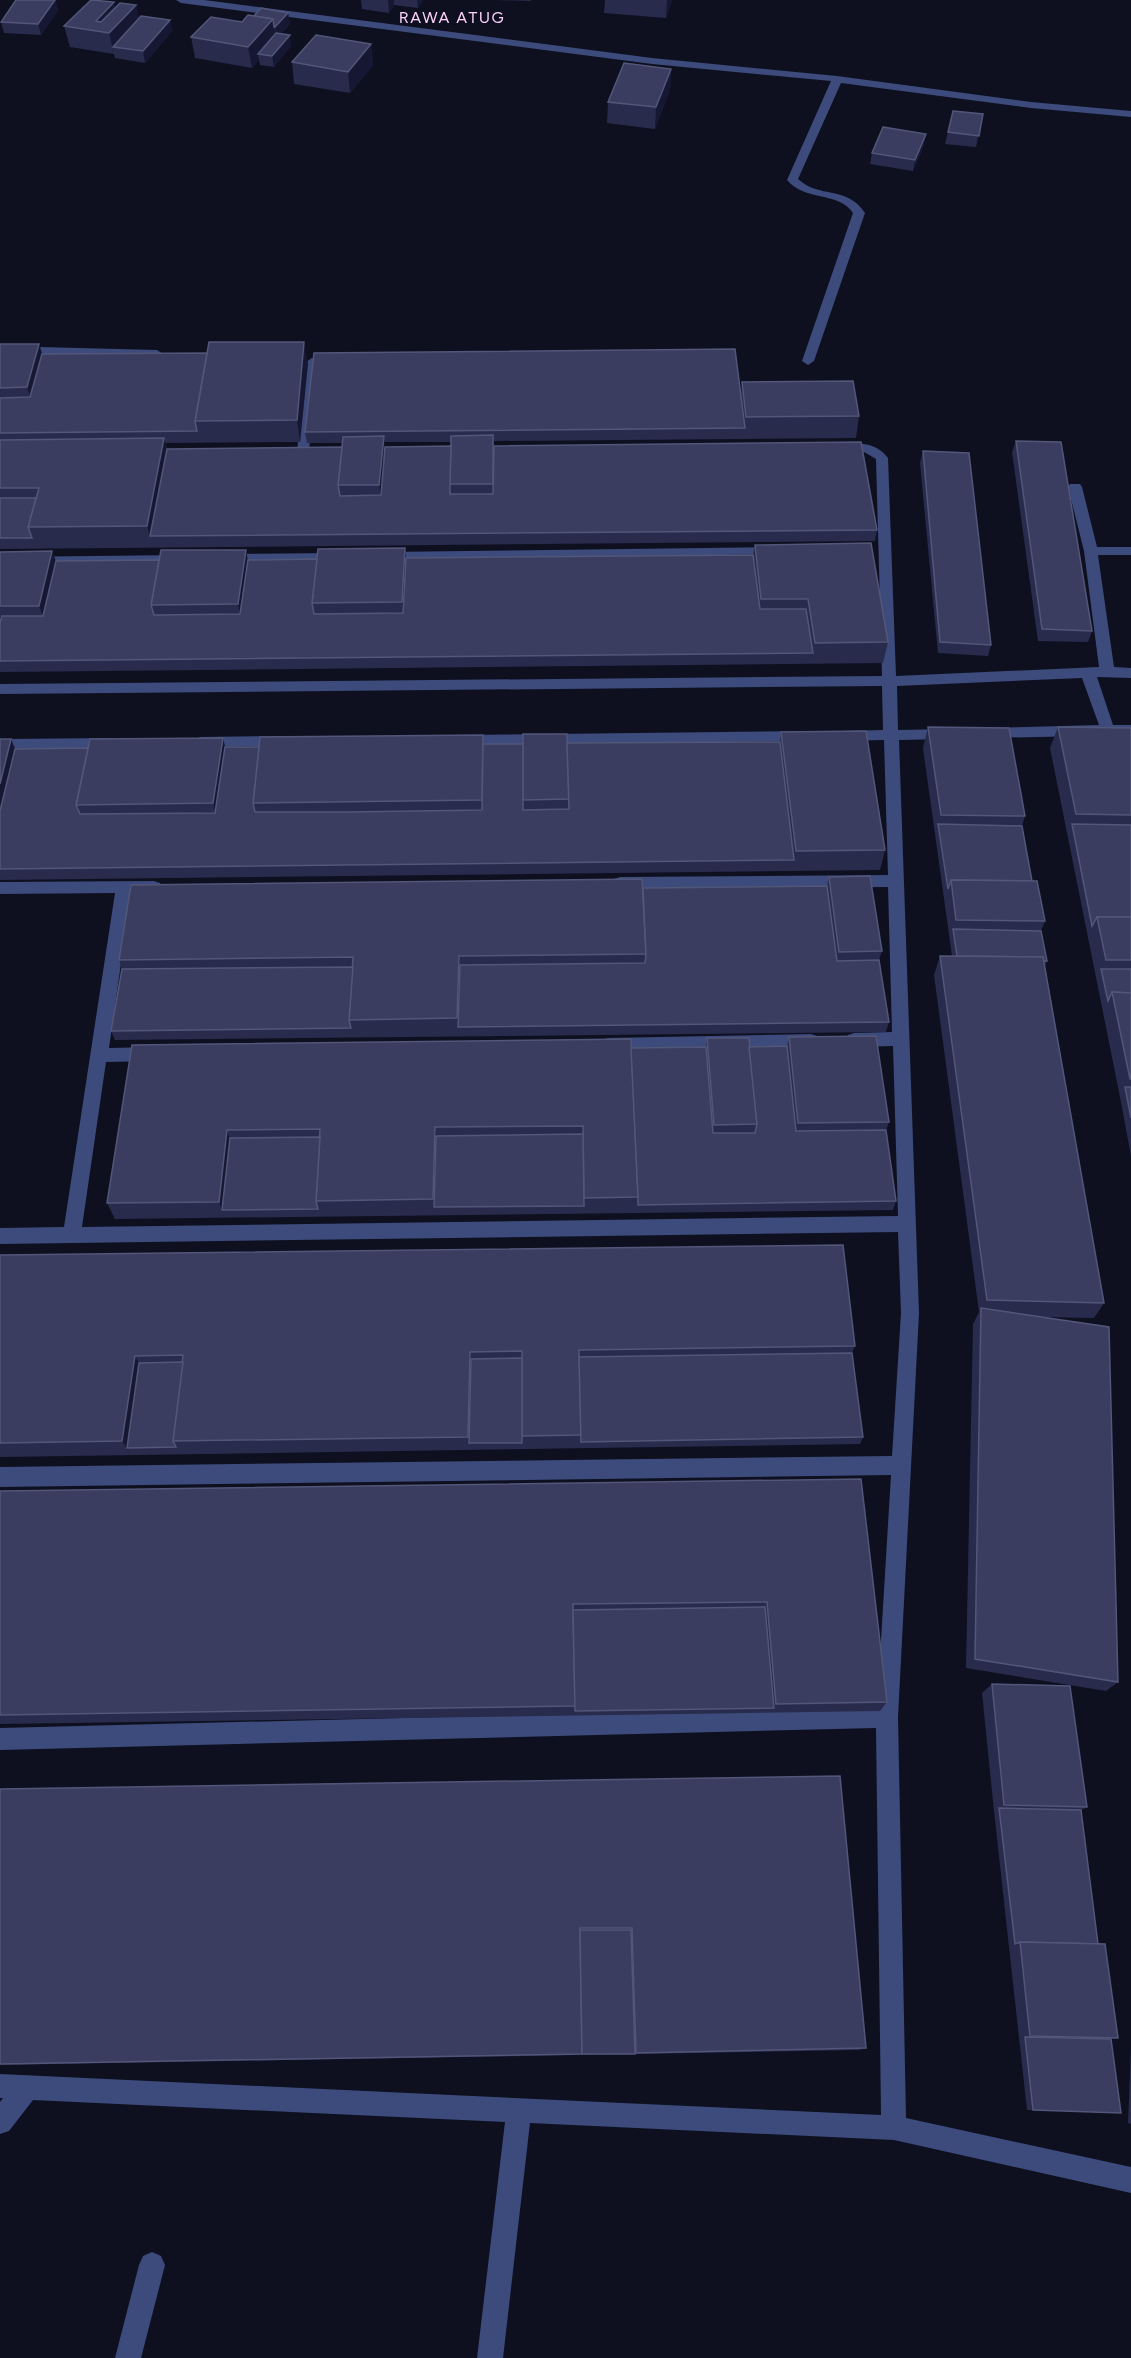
<svg xmlns="http://www.w3.org/2000/svg" width="1131" height="2358" font-family="Figtree,sans-serif">
<style>
.lines{fill:none;stroke-linecap:round;stroke-linejoin:round}
.minor{fill:#3c4b7c;fill-rule:evenodd}
.wall{fill:#292b4d;fill-rule:evenodd}
.shaded-wall{fill:#161833}
.building{fill:#3b3d60;stroke:#525678;stroke-width:1.5}
.labels{text-anchor:middle;dominant-baseline:central;stroke-width:4.5;stroke-linejoin:round;paint-order:stroke}
.far-quarter-label{font-size:16px;letter-spacing:1.5px;fill:#fcd2f8;stroke:#0e1020}
</style>
<rect width="100%" height="100%" fill="#0e1020"/>
<g class="lines">
<g class="minor">
<path d="M176,0H204L652,58L837,76L1031,102L1131,111V117L1031,108L841,83L798,179C819,199 847,185 865,213L814,361L808,365L802,361L853,213C839,191 805,202 787,180L831,81L652,64L181,3Z"/>
<path d="M0,346L157,350L163,354L157,358L0,354Z"/>
<path d="M312,358L318,362L309,451L303,455L297,451L306,362Z"/>
<path d="M837,443C856,443 876,441 888,458L896,676L1099,667L1084,551L1068,487L1070,484H1080L1082,487L1097,547H1131V555H1098L1114,667L1131,668V678L1097,677L1113,725H1131V735L986,738L979,733L986,728L1099,725L1082,678L897,686L898,730L949,729L956,734L949,739L899,740L919,1313L898,1717L906,2118L1131,2167V2193L894,2140L530,2123L503,2358H477L505,2122L33,2100L9,2131L0,2134V2102L3,2098H0V2074L881,2115L876,1728L0,1750V1728L877,1706L891,1475L0,1487V1467L892,1456L901,1313L898,1232L0,1244V1228L64,1227L115,893L0,894V882L154,881L160,883L162,887L160,891L131,893L109,1048L154,1047L160,1049L163,1054L160,1059L154,1061L106,1062L82,1227L898,1216L893,1046L854,1047L848,1045L845,1040L848,1035L854,1033L892,1032L888,887L620,889L614,887L612,883L614,879L620,877L888,875L884,740L842,741L835,736L842,731L883,730L882,686L0,694V684L882,676L876,459L864,452L832,450L831,447L832,444Z"/>
<path d="M778,547L783,548L785,551L783,554L383,560L376,556L383,552Z"/>
<path d="M340,553L347,557L345,560L224,562L217,558L224,554Z"/>
<path d="M184,555L189,556L191,559L189,562L0,565V557Z"/>
<path d="M805,731L812,736L805,741L458,745L451,740L458,735Z"/>
<path d="M283,736L290,741L283,746L200,747L193,742L200,737Z"/>
<path d="M112,738L119,743L112,748L0,749V739Z"/>
<path d="M811,1034L817,1036L820,1041L817,1046L811,1048L608,1052L602,1050L599,1045L602,1040L608,1038Z"/>
<path d="M152,2252L161,2256L165,2265L141,2358H115L139,2265L143,2256Z"/>
</g>
</g>
<g class="wall">
<path d="M55,0L58,10L41,35L4,33L1,22Z"/>
<path d="M361,0H423L418,8L394,5L389,13L362,9Z"/>
<path d="M495,0H531V1Z"/>
<path d="M605,0H672L666,18L604,13Z"/>
<path d="M114,2L115,7L136,5L139,18L170,20L172,31L145,63L115,58L114,54L70,47L64,26Z"/>
<path d="M288,13L290,24L281,34L291,46L274,67L260,65L259,60L252,68L195,58L191,37L242,22Z"/>
<path d="M371,44L373,65L350,93L294,84L292,62Z"/>
<path d="M671,69L670,90L655,129L607,123L608,102Z"/>
<path d="M953,111L983,114L976,147L945,144Z"/>
<path d="M924,145L913,171L870,164L872,153Z"/>
<path d="M0,344H39L42,354L308,363L300,442L165,443L167,449L342,447V443H307L305,432L741,393L742,382L859,416L856,438L494,441V446L877,530L875,541L0,549ZM384,442H451V446L385,447Z"/>
<path d="M1016,441L1092,631L1088,642L1038,641L1012,452Z"/>
<path d="M923,451L991,645L988,656L938,653L920,463Z"/>
<path d="M755,545L888,642L883,663L0,672V552L52,551L56,561L248,560L317,559L405,548L406,558L753,555Z"/>
<path d="M928,727L1025,816L1022,826L1032,881L1045,921L1041,931L1047,961L1045,966L1104,1303L1094,1318L1039,1317L1118,1682L1106,1691L966,1668L973,1324L979,1312L934,975L940,956H952L923,748Z"/>
<path d="M1058,727L1131,728V1156L1120,1097L1050,748Z"/>
<path d="M781,732L885,850L880,870L0,880V739L15,749L225,747L780,742Z"/>
<path d="M829,877L882,951L879,960L889,1022L886,1032L115,1040L111,1031L122,969L119,960L643,888L827,886Z"/>
<path d="M789,1037L889,1122L886,1130L896,1201L893,1210L115,1219L107,1203L132,1045L631,1048L706,1047L707,1038L749,1047L787,1046Z"/>
<path d="M0,1255L855,1346L852,1353L863,1437L860,1444L0,1457Z"/>
<path d="M861,1479L887,1702L880,1711L0,1724V1491Z"/>
<path d="M992,1684L1087,1807L1081,1810L1098,1944L1118,2038L1111,2039L1121,2113L1027,2110L994,1811L982,1693Z"/>
<path d="M840,1776L866,2048L859,2050L634,2054L0,2065V1789Z"/>
<path d="M1131,2049V2124L1128,2123Z"/>
</g>
<g class="shaded-wall">
<path d="M55,0L58,10L41,35L38,24Z"/>
<path d="M388,0H394V5L389,13Z"/>
<path d="M417,0H423L418,8Z"/>
<path d="M667,0H672L666,18Z"/>
<path d="M114,2L119,23L136,5L141,26L113,47L114,54L109,33L96,21Z"/>
<path d="M288,13L290,24L276,39L275,27Z"/>
<path d="M273,19L276,40L258,54L259,60L252,68L248,47Z"/>
<path d="M170,20L172,31L145,63L143,51Z"/>
<path d="M290,35L291,46L274,67L272,56Z"/>
<path d="M371,44L373,65L350,93L348,72Z"/>
<path d="M671,69L670,90L655,129L656,107Z"/>
<path d="M926,134L924,145L913,171L915,160Z"/>
<path d="M304,342L308,363L300,442L297,420Z"/>
<path d="M39,344L46,366L34,409L27,387Z"/>
<path d="M384,436L386,458L382,506L379,485Z"/>
<path d="M164,438L169,460L150,536L147,526Z"/>
<path d="M405,548L407,569L404,624L402,602Z"/>
<path d="M246,550L250,571L242,626L238,604Z"/>
<path d="M52,551L60,573L47,627L39,606Z"/>
<path d="M223,738L228,758L218,823L213,803Z"/>
<path d="M11,739L20,760L0,817V784Z"/>
<path d="M459,956L461,975L458,1027L457,1018Z"/>
<path d="M435,1127L438,1145L434,1207L435,1216L433,1199Z"/>
<path d="M227,1130L233,1148L222,1210L225,1219L219,1202Z"/>
<path d="M470,1352L472,1366L469,1443L468,1437Z"/>
<path d="M135,1356L143,1370L127,1448L131,1455L122,1441Z"/>
</g>
<g class="building">
<path d="M16,0H55L38,24L1,22Z"/>
<path d="M91,0L114,2L96,21L101,22L120,3L136,5L109,33L64,26Z"/>
<path d="M261,8L288,13L275,27H274L273,19L254,16Z"/>
<path d="M248,15L273,19L248,47L191,37L211,17L242,22Z"/>
<path d="M141,16L170,20L143,51L113,47Z"/>
<path d="M276,33L290,35L272,56L258,54Z"/>
<path d="M316,35L371,44L348,72L292,62Z"/>
<path d="M624,63L671,69L656,107L608,102Z"/>
<path d="M953,111L983,114L979,136L948,132Z"/>
<path d="M883,127L926,134L915,160L872,153Z"/>
<path d="M209,342H304L297,420L195,421Z"/>
<path d="M0,344H39L27,387L0,388Z"/>
<path d="M735,349L745,428L305,432L314,353Z"/>
<path d="M207,353L195,421L197,431L0,433V398L30,397L42,354Z"/>
<path d="M853,381L859,416L746,417L742,382Z"/>
<path d="M493,435V484H450L451,436Z"/>
<path d="M384,436L379,485H338L343,437Z"/>
<path d="M164,438L147,526L28,527L39,488H0V440Z"/>
<path d="M1016,441L1061,442L1092,631L1042,629Z"/>
<path d="M861,442L877,530L150,536L167,449L342,447L338,485L340,496L381,495L385,447L451,446L450,484V494H493L494,446Z"/>
<path d="M923,451L969,453L991,645L940,642Z"/>
<path d="M0,498H36L28,527L32,538H0Z"/>
<path d="M871,543L888,642L815,643L808,599H761L755,545Z"/>
<path d="M405,548L402,602L312,603L318,549Z"/>
<path d="M161,550H246L238,604L151,605Z"/>
<path d="M52,551L39,606H0V552Z"/>
<path d="M753,555L760,609H806L813,653L0,661V623L2,616H43L56,561L159,560L151,605L154,615L240,614L248,560L317,559L312,603L314,614L403,613L406,558Z"/>
<path d="M928,727L1009,728L1025,816L941,815Z"/>
<path d="M1058,727L1131,728V815L1076,814Z"/>
<path d="M866,731L885,850L796,851L781,732Z"/>
<path d="M523,734H567L569,799L523,800Z"/>
<path d="M483,735L482,800L253,803L260,737Z"/>
<path d="M223,738L213,803L76,805L90,739Z"/>
<path d="M0,739H11L0,784Z"/>
<path d="M780,742L794,860L0,869V811L15,749L88,748L76,805L80,814L215,813L225,747H259L253,803L255,812H348L482,810L483,744H523V810L569,809L567,743Z"/>
<path d="M938,824L1022,826L1032,881L951,880L948,889Z"/>
<path d="M1072,824L1131,825V917H1097L1092,926Z"/>
<path d="M870,876L882,951L839,952L829,877Z"/>
<path d="M642,879L646,954L459,956L457,1018L349,1020L353,957L119,960L131,885Z"/>
<path d="M951,880L1037,881L1045,921L956,920Z"/>
<path d="M827,886L837,961L879,960L889,1022L458,1027L460,965L645,963L646,954L643,888Z"/>
<path d="M1097,917H1131V960H1106Z"/>
<path d="M953,929L1041,931L1047,961H1044L1043,957L957,956Z"/>
<path d="M940,956L1043,957L1104,1303L987,1300Z"/>
<path d="M353,967L349,1020L351,1028L111,1031L122,969Z"/>
<path d="M1101,969H1131V993L1112,992L1108,1001Z"/>
<path d="M1112,992L1131,993V1079H1130Z"/>
<path d="M876,1036L889,1122L798,1123L789,1037Z"/>
<path d="M707,1038H749L757,1124L714,1125Z"/>
<path d="M631,1039L638,1197L584,1198L583,1126L435,1127L433,1199L316,1201L320,1129L227,1130L219,1202L107,1203L132,1045Z"/>
<path d="M787,1046L796,1131L886,1130L896,1201L638,1205V1197L631,1048L706,1047L713,1133H755L757,1124L749,1047Z"/>
<path d="M1125,1087H1131V1118Z"/>
<path d="M583,1134L584,1206L434,1207L436,1136Z"/>
<path d="M320,1137L316,1201L318,1209L222,1210L230,1138Z"/>
<path d="M843,1245L855,1346L579,1350L581,1435L522,1436V1351L470,1352L468,1437L173,1441L183,1355L135,1356L122,1441L0,1443V1255Z"/>
<path d="M981,1308L1109,1327L1118,1682L975,1659Z"/>
<path d="M852,1353L863,1437L581,1442L579,1357Z"/>
<path d="M522,1358V1443H469L471,1359Z"/>
<path d="M183,1362L173,1441L176,1447L127,1448L139,1363Z"/>
<path d="M861,1479L887,1702L776,1704L767,1602L573,1604L575,1706L0,1715V1491Z"/>
<path d="M765,1607L774,1708L575,1711L573,1610Z"/>
<path d="M992,1684L1070,1686L1087,1807L1004,1805Z"/>
<path d="M840,1776L866,2048L636,2053L632,1928H580L582,2054L0,2064V1789Z"/>
<path d="M999,1808L1081,1810L1098,1944L1020,1942L1015,1944Z"/>
<path d="M580,1930H631L635,2054H582Z"/>
<path d="M1020,1942L1105,1944L1118,2038L1030,2036Z"/>
<path d="M1025,2037L1111,2039L1121,2113L1033,2110Z"/>
</g>
<g class="labels">
<g class="far-quarter-label">
<text x="452" y="17">RAWA ATUG</text>
</g>
</g>
</svg>
